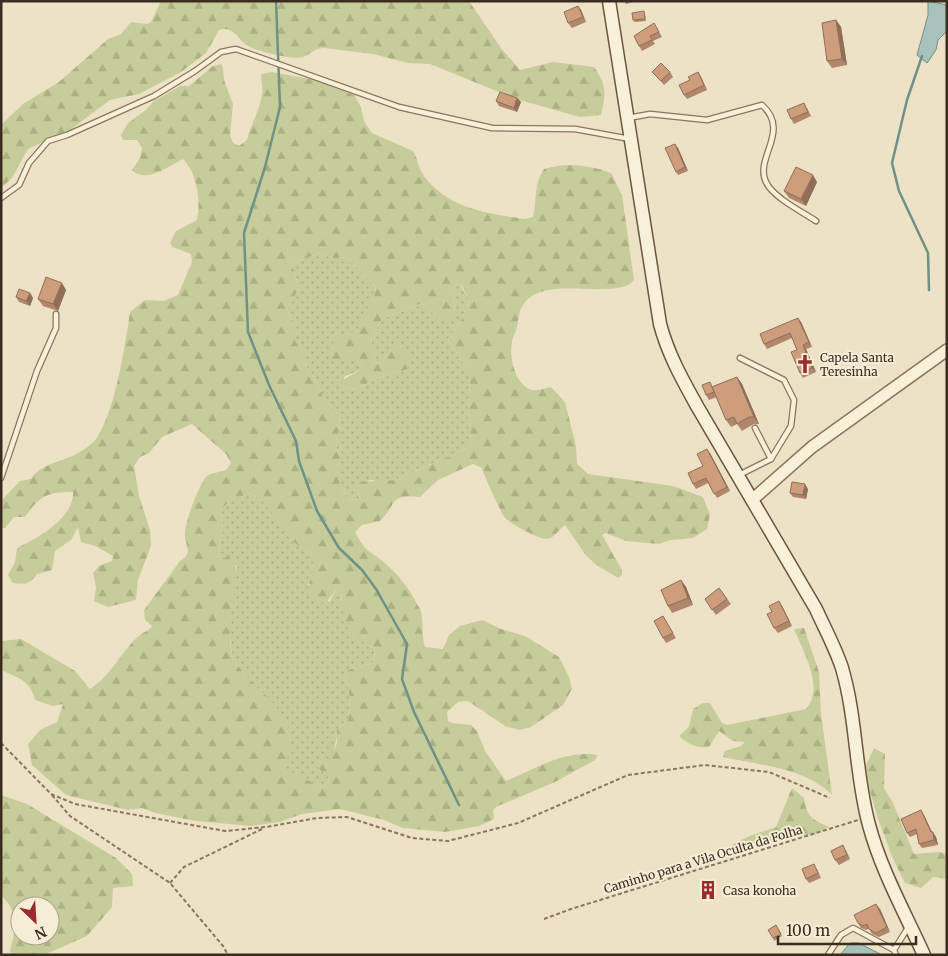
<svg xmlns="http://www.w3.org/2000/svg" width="948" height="956" font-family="Merriweather,serif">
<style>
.grass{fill:url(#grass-dots)}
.forest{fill:url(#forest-firs);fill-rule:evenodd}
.water{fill:#a7c2ba;stroke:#6e9188}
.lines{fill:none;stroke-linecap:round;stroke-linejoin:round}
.stream{stroke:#6e9188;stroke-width:2.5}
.service-casing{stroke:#8a745c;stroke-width:7}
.tertiary-casing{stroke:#8a745c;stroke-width:14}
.secondary-casing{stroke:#6c553f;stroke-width:15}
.path{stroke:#8a745c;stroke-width:2;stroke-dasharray:4 2.5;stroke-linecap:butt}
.service{stroke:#f9f0da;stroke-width:4.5}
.tertiary{stroke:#f9f0da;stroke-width:11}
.secondary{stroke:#f9f0da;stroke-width:12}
.wall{fill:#b0876b}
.shaded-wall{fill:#906e57}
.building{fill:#cd9d7c;stroke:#906e57}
.labels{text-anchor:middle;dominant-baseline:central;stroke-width:4;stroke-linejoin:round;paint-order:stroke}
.poi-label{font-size:12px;fill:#3a2c1f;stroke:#f6edd6;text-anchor:start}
.street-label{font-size:12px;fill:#3a2c1f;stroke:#f6edd6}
</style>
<defs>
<pattern id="grass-dots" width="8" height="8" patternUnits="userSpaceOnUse" patternTransform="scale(1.25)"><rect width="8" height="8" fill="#c7cd9a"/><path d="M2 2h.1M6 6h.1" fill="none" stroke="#acb084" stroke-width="1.8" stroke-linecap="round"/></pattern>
<pattern id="forest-firs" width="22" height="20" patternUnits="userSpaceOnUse" patternTransform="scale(1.25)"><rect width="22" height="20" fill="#c7cd9a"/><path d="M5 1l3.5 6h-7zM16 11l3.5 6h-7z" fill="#acb084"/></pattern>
</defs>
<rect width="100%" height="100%" fill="#eee2c6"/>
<g class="grass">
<path d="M319,253L336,259L340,257L349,259L376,287L373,301L364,313L362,323L357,331L347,335L331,360H356L362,365L360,370L344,377L345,389L360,388L372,380L408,369L404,346L394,348L381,363L375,362L371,339L382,319L422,303L439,319L455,310L453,295L455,285L459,283L469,300L462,319L448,340L466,367L470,377L468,411L471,440L466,449L395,480L381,482L371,480L356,485L360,498L351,501L343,490L337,476L340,457L336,449L340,424L339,415L323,397L315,379L304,363V353L295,341V327L287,309L299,288L292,264Z"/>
<path d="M250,493C258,498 266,502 272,510C286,528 286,543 311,552L315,567L308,585L329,602L337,589H342L341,599L354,636L375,649L373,663L348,670L345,674L350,698L348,720L337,729C338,749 325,763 329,782L322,787L285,770L290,736L234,660C225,630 233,596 237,566L225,558L220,557L218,553L223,529L221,509L231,500Z"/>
</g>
<g class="forest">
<path d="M161,1H469L501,48L520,70L553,62L594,67C607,86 606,93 601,115L580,117L516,99L430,64L408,63L373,54L324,48C315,48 311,54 303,57C294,60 260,52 250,47C238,42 235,25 219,30L206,53L181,72L139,94L110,100L70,130L28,149L12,178L1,188V125L23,104L59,82L108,39L121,34L131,22L147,24L151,22Z"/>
<path d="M221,64L223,67L224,80L233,104L230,135L233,143L239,146L247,140C251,124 260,110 262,94C263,87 261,81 261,74L272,72L315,80L354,95L360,105L364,121L372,133L413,151C418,158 418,168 424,176C449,209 486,213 525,219L533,217C537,200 534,183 544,169C567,162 588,165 611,173L622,195L634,280C617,301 553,276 528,299C519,307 519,316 517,327C516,332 513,336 512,341C509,356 514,385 532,390C537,391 546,388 551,387L565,402L576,446L577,464L588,474L673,486L703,497L710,515L707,529L693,538L671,540L659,544L626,541L606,533L602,535L622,570V575L618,578L595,564L585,554L565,525C559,529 554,539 546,539C538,539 511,524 505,518C502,515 482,471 482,468L473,464L438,480L420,497C387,494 398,504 380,521L362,525L355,532C366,554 371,550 387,565C401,577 411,592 420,609C424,616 421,635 425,647L443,649L449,635L460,626L482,620L501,629L525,636L559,657L569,677L572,689L563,705L531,727L519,730L505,726L468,701L458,702L447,712L448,721L452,723L471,725L477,731L485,751L506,781C535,769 565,749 598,755L595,760L555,782L496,807L493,810L494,819L479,826L445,832L403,828L384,820L340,809L302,814L280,822L250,826L196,821L155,813L142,808L128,810L66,795L32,765L28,744L40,730L57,722L63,704L53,706L35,700C31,681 17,677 1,670V641L21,639L75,671L90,689C112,675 121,651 140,635C145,631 149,631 152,626L145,620L144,610L180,561C193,553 186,549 185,535C184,525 199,483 207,476C211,473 220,472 226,470L231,463L226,454L192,424L162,437L149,453L140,457L134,466L139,496L150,530L151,546L138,580L136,600L108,607L94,601L96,587L93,573L99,566L112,561L113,556L95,546L81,542L78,527L71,540L55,551L52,570L37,574C30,584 25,585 13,583L8,575L15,562L17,548C38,538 74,518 73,492C46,492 40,496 25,517H14L5,528H1V501L20,481L31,479C42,462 66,462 83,450C89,446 96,441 99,434C116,405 125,346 130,312L145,300L164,301L178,295L192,262L191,254L172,247L170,243L176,231L197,220C201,201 197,173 183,159C169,166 145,184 132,170L140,158L142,148L137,140H123L121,135L128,123L146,110L154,101L180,86H189L213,66ZM319,253L336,259L340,257L349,259L376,287L373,301L364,313L357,331L347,335H338L327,352L331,360H355L362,365L360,370L341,381L345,389L360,388L372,380L408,369L410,354L404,346L394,348L381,363L375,362L371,339L382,319L422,303L439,319L448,322L455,310L453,295L455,285L458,283L462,286L469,300L462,319L448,340L466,367L470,377L468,411L471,440L466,449L395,480L359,482L356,485L360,498L351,501L343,490L337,476L340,457L336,449L340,424L339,415L323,397L315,379L304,363V353L295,341V327L287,309L299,288L292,264ZM250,493C283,511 277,540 311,552C317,573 307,576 309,595L325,604L337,589H342C340,603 343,625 354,636C359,641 369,644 375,649L373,663L348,670L345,674L350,698L348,720L337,729V743L330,759L320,758L317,767L328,777L329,782L322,787L286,770C287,759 290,747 290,736C289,703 240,683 232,652C224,621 242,583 234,557L229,554L225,558L220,557L218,553L223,529L221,509L231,500Z"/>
<path d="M804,628L819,672L821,713L832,795C806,768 759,765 723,757L725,751L741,746L745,742L733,741L719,731L709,747C699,749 687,744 679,736L689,727L693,709L703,703H710L722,723L727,725L806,709C825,688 803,651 794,629Z"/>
<path d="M874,748L885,754L884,788L893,803L914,854L939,852L947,854V879L933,877L921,888L905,883L893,859L877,816L864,770Z"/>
<path d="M792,788L804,798C807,818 812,819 829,827L818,833L780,840L719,860C732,839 754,835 776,827Z"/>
<path d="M1,795L27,804L116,858L132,874L133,886L113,888L112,907L87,936L44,955H13L10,951C16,929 19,912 1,895ZM20,906H50V936H20Z"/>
</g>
<g class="water">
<path d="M928,1L947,5V31L938,40L936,50L927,63L917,55L928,15Z"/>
<path d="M850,943H859L882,955H840Z"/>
</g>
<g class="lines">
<g class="stream">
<path d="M276,1L280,107L265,167L244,233L248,332L269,385L296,441L299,461L317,511L339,548L362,570L376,589L407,644L402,679L414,712L459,805"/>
<path d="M922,56L907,100L892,163L899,191L928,253L929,290"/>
</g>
<g class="service-casing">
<g id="service">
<path d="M628,118L650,114L707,120L762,105C793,133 749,161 769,187C780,201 801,211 816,221"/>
<path d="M1,198L19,185L29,163L48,141L67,135L154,96L195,71L221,52L236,49L399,107L492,128L575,129L630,139"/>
<path d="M755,428L771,459"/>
<path d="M739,475L771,459L791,426L794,400L784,380L740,358"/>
<path d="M1,478L37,371L56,328V314"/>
<path d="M894,950L909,926"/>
<path d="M828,955L841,935L853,928L894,950L896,955"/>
</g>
</g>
<g class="tertiary-casing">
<path id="tertiary" d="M752,500L812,447L947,350"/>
</g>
<g class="secondary-casing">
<path id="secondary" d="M609,1L660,324C668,354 682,379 697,406L816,609C825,629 835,647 842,668C857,719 855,774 869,825C881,870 905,913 924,955"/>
</g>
<g class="path">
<path d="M1,743L51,794L75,804L225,831L266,827L317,818L347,817L412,838L448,841L518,823L628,775L705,765L769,772L830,798"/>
<path d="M52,795L70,816L170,883L223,946L228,955"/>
<path d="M170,883L184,867L264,828"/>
<path d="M544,919L571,909L858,820"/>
</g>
<use href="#service" class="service"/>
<use href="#tertiary" class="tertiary"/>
<use href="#secondary" class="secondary"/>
</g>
<g class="wall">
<path d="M624,1H637L626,4Z"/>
<path d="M578,6L581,10L586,22L572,28L568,23Z"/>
<path d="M645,14L646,21L635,22L633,20Z"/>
<path d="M836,20L841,27L847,65L832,68L827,61Z"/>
<path d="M657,28L662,37L653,41L655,44L642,51L639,46Z"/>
<path d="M652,72H670L673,77L664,85L656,76Z"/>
<path d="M698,72L701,77L707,90L687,99L684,95L690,80Z"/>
<path d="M517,98L521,102L517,112L499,106L496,101Z"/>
<path d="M807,108L811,116L794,124L791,119Z"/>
<path d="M678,148L688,171L678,175L676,172Z"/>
<path d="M817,182L806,206L789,198L784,191Z"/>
<path d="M66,290L58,311L43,306L38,299Z"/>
<path d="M30,293L33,298L30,306L19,302L16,297Z"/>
<path d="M801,322L812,347L806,349L816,372L803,378L800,373L797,350L792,338L767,349L764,344Z"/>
<path d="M737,377L742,384L759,424H754L742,431L737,424L731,427L726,420L717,397L709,400L706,395L713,386Z"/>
<path d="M710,453L730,491L717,498L708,483L696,489L693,484Z"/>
<path d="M808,489L806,499L793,497L790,493Z"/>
<path d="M681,580L686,587L693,605L672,613L668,606Z"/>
<path d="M719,588L731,604L716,615L705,599Z"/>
<path d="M782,606L792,626L778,633L774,628L772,612Z"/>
<path d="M663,616L676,638L666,643L663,638Z"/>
<path d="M924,815L932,832L936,837L938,845L922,848L919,844L917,834L910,837L907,833Z"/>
<path d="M846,850L850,859L839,865L835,860Z"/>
<path d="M817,869L821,878L809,883L806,879Z"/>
<path d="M880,909L890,932L879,937L872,934L869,929L866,930L861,928L858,923Z"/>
<path d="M776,925L782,936L774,941L773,938Z"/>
</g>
<g class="shaded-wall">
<path d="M578,6L581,10L586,22L583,17Z"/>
<path d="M836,20L841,27L847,65L842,59Z"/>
<path d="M698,72L701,77L707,90L704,85Z"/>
<path d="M517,98L521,102L517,112L514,108Z"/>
<path d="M675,144L678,148L688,171L685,167Z"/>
<path d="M813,175L817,182L806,206L801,199Z"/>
<path d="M62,283L66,290L58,311L53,304Z"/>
<path d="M30,293L33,298L30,306L26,301Z"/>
<path d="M798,318L801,322L812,347L809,342Z"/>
<path d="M803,345L806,349L816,372L812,368Z"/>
<path d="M737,377L742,384L759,424L754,417Z"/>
<path d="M707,449L710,453L730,491L727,487Z"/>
<path d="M805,484L808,489L806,499L803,495Z"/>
<path d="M681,580L686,587L693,605L688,598Z"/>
<path d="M779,601L782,606L792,626L789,621Z"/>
<path d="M921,810L924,815L934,837L931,832Z"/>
<path d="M933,832L936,837L938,845L934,840Z"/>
<path d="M876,904L880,909L890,932L887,927Z"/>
</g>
<g class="building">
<path d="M578,6L583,17L568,23L564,12Z"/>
<path d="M644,11L645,19L633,20L632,13Z"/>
<path d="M836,20L842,59L827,61L822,23Z"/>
<path d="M654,23L659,32L650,36L652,40L639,46L634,36Z"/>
<path d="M661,63L670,72L661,81L652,72Z"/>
<path d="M698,72L704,85L684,95L679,85L690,80L688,77Z"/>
<path d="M500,92L517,98L514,108L496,101Z"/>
<path d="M804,103L808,112L791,119L787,110Z"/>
<path d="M675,144L685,167L676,172L665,148Z"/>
<path d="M796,167L813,175L801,199L784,191Z"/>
<path d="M46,277L62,283L53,304L38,299Z"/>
<path d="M19,289L30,293L26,301L16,297Z"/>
<path d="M798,318L809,342L803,345L812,368L800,373L791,352L797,350L790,333L764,344L760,334Z"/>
<path d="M737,377L754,417H749L737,424L734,417L726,420L712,387Z"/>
<path d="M710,382L714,392L706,395L702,385Z"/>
<path d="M707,449L727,487L714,494L706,478L693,484L688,473L703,466L697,454Z"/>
<path d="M792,482L805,484L803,495L790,493Z"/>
<path d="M681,580L688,598L668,606L661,590Z"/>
<path d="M719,588L727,599L712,610L705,599Z"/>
<path d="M779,601L789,621L774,628L767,614L772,612L769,606Z"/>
<path d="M663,616L673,633L663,638L654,621Z"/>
<path d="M921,810L931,832H933L934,840L919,844L916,829L907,833L901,819Z"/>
<path d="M843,845L847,855L835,860L831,851Z"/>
<path d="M814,864L818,873L806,879L802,869Z"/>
<path d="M876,904L887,927L876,933L869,929L867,924L863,926L858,923L854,915Z"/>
<path d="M776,925L781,934L773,938L768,930Z"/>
</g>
<defs>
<g id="church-bare" transform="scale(1.5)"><path d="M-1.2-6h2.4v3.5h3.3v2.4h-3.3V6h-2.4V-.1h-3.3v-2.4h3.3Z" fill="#992b2c" stroke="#f6edd6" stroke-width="2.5" paint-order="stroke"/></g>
<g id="building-bare" transform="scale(1.5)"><path d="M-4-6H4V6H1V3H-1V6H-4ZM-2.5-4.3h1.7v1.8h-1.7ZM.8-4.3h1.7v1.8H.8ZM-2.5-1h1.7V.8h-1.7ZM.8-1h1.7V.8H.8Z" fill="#992b2c" stroke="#f6edd6" stroke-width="2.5" paint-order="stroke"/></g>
</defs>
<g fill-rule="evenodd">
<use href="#church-bare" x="805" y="364"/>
<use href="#building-bare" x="708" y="890"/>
</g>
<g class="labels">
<g class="poi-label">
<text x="820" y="357">Capela Santa<tspan x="820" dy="14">Teresinha</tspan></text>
<text x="723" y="890">Casa konoha</text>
</g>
<g class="street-label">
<text transform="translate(703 859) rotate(-17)">Caminho para a Vila Oculta da Folha</text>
</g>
</g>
<rect width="948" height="956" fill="none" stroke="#3a2c1f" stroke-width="5"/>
<g transform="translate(35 921) rotate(155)"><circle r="24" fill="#f6edd6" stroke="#aba08d"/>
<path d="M0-4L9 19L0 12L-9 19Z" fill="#992b2c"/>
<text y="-8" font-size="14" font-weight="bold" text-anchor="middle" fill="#3a2c1f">N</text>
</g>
<path d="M778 936v8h138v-8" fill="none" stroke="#3a2c1f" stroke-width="2.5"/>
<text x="786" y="936" font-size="15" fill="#3a2c1f" stroke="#f6edd6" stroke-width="4" paint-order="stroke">100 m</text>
</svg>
